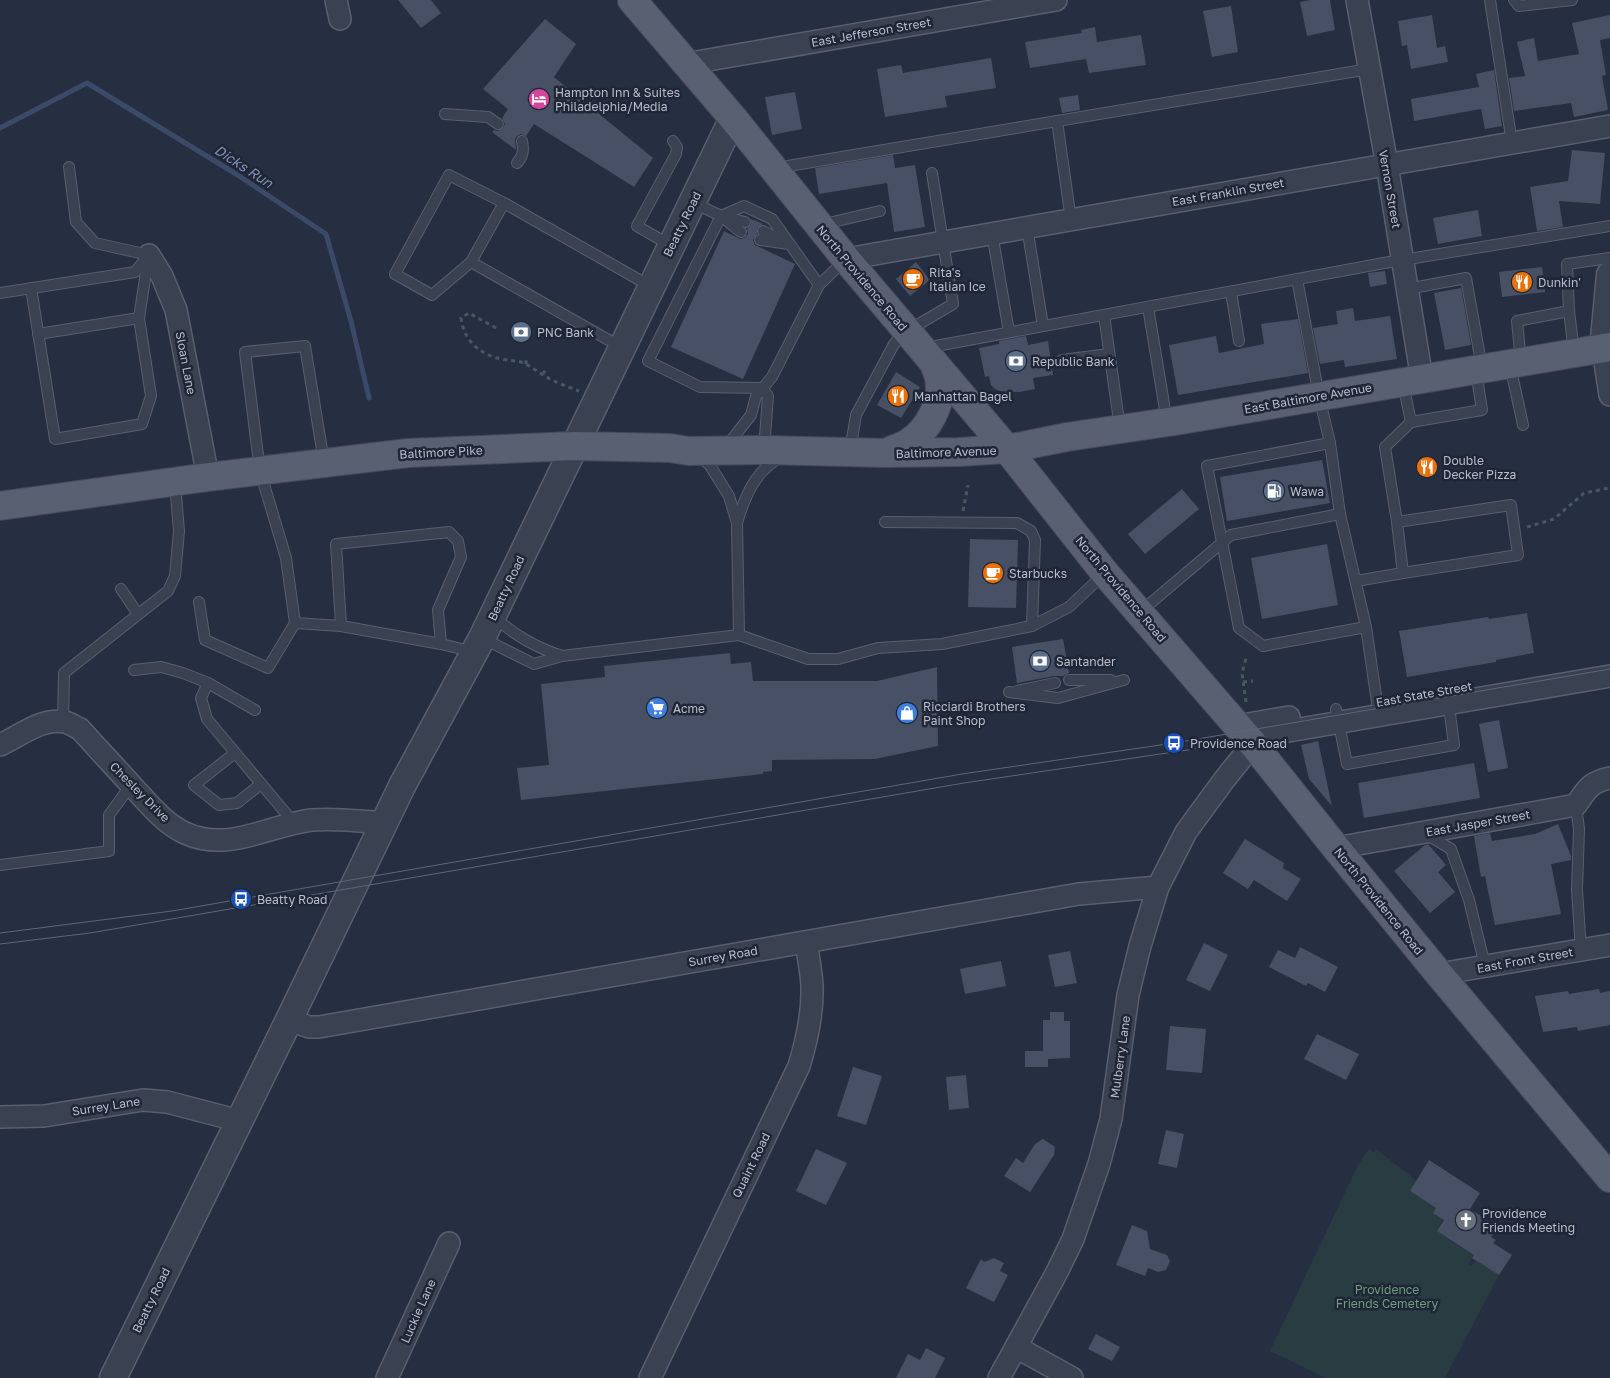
<svg xmlns="http://www.w3.org/2000/svg" width="1610" height="1378" font-family="'Golos Text',sans-serif">
<style>
.green{fill:#283c42}
.lines{fill:none;stroke-linecap:round;stroke-linejoin:round}
.stream{stroke:#3c4a69;stroke-width:5}
.building{fill:#475065}
.service-casing{stroke:#585f6e;stroke-width:12}
.minor-casing{stroke:#585f6e;stroke-width:24}
.tertiary-casing{stroke:#585f6e;stroke-width:29}
.primary-casing{stroke:#444a5a;stroke-width:30}
.path{stroke:#46595f;stroke-width:3;stroke-dasharray:4 4;stroke-linecap:butt}
.service{stroke:#3a4151;stroke-width:10}
.minor{stroke:#3a4151;stroke-width:21}
.tertiary{stroke:#3a4151;stroke-width:26}
.primary{stroke:#596071;stroke-width:28}
.tram{stroke:#5d6578;stroke-width:1}
.labels{text-anchor:middle;dominant-baseline:central;stroke-width:5;stroke-linejoin:round;paint-order:stroke}
.street-label{font-size:12px;fill:#b7bdcb;stroke:#1f2636}
.poi-label{font-size:12px;fill:#b7bdcb;stroke:#1f2636;text-anchor:start}
.park-label{font-size:12px;fill:#6f9c7e;stroke:#1f2636}
.water-label{font-size:14px;font-style:italic;fill:#7f8fb2;stroke:#1f2636}
</style>
<rect width="100%" height="100%" fill="#262f41"/>
<path class="green" d="M1369,1149L1374,1152L1376,1149L1418,1182L1410,1191L1436,1208L1434,1213L1445,1216L1437,1231L1474,1255L1468,1264L1471,1266L1475,1260L1499,1275L1445,1378H1326L1270,1351L1358,1165Z"/>
<g class="lines">
<path class="stream" d="M0,128L87,83L236,174L326,234L351,321L369,398"/>
</g>
<g class="building">
<path d="M398,0H431L441,13L421,28Z"/>
<path d="M1311,0H1330L1335,30L1307,36L1300,2Z"/>
<path d="M1231,6L1238,52L1212,57L1203,11Z"/>
<path d="M1432,15L1437,48L1445,46L1448,62L1411,69L1407,45L1402,46L1398,21Z"/>
<path d="M1610,15V38L1600,40L1606,75L1602,76L1608,110L1574,117L1571,103L1514,111L1509,78L1525,76L1517,42L1534,38L1538,61L1579,54L1572,23Z"/>
<path d="M545,19L576,44L554,77L653,158L634,187L534,124L526,136L521,134L517,136L515,139L516,150L492,132L494,130L498,131L503,128L505,124L502,118L508,109L483,89Z"/>
<path d="M1095,27L1097,42L1141,35L1146,65L1089,73L1086,59L1030,68L1025,42L1082,33L1081,30Z"/>
<path d="M991,58L996,88L945,96L947,107L885,117L877,69L901,65L903,73Z"/>
<path d="M1494,70L1502,126L1485,129L1481,109L1414,121L1411,99L1479,87L1476,74Z"/>
<path d="M795,92L802,129L772,135L765,97Z"/>
<path d="M1078,95L1080,110L1062,113L1059,98Z"/>
<path d="M1572,150L1605,153L1600,204L1559,201L1563,227L1537,231L1530,187L1568,181Z"/>
<path d="M893,155L895,168L915,165L925,227L894,232L887,183L819,194L815,168Z"/>
<path d="M1478,210L1482,236L1438,244L1433,218Z"/>
<path d="M751,219L763,224L757,228V234L753,240L755,245L795,264L743,379L671,347L724,231L740,239L744,238L748,234L747,229L751,224Z"/>
<path d="M916,262L930,280L910,296L896,279Z"/>
<path d="M1542,267L1545,292L1502,297L1499,272Z"/>
<path d="M1385,271L1387,284L1370,287L1368,273Z"/>
<path d="M1461,288L1471,345L1445,350L1434,293Z"/>
<path d="M1353,308L1355,321L1390,316L1397,359L1345,367L1344,360L1320,364L1313,328L1338,324L1336,311Z"/>
<path d="M1298,319L1308,373L1178,395L1169,345L1216,336L1219,353L1264,344L1261,324Z"/>
<path d="M1026,336L1028,345L1048,341L1053,375L1033,378L1035,389L1019,392L1000,391L995,389L991,385L989,376L985,377L979,348L999,344V341Z"/>
<path d="M896,372L920,387L901,418L877,405Z"/>
<path d="M1322,460L1330,503L1227,521L1220,477Z"/>
<path d="M1182,489L1199,509L1145,554L1128,534Z"/>
<path d="M970,539L1018,540L1016,608L968,607Z"/>
<path d="M1327,544L1338,605L1262,619L1251,558Z"/>
<path d="M1527,613L1534,653L1496,660V662L1407,677L1399,631L1488,617L1489,619Z"/>
<path d="M1063,639L1069,673L1063,676H1054L1017,683L1012,647Z"/>
<path d="M730,653L731,664L751,662L753,681H877L937,667L938,746L875,759L772,760V771L763,772V774L521,800L517,768L549,765L541,684L605,677L604,666Z"/>
<path d="M1499,720L1508,768L1488,772L1479,724Z"/>
<path d="M1318,741L1332,806L1309,779L1301,745Z"/>
<path d="M1474,763L1480,798L1364,818L1358,783Z"/>
<path d="M1558,824L1571,856V860L1551,864L1561,914L1495,925L1485,876L1481,877L1474,836L1490,833L1492,841L1535,834Z"/>
<path d="M1245,839L1284,863L1283,868L1301,879L1287,901L1254,880L1248,889L1223,873Z"/>
<path d="M1428,844L1446,865L1438,872L1455,892L1430,913L1394,871L1425,845Z"/>
<path d="M1204,943L1228,955L1210,991L1186,980Z"/>
<path d="M1300,947L1338,967L1325,992L1308,983L1306,986L1269,967L1278,950L1295,958Z"/>
<path d="M1070,951L1077,983L1055,987L1048,955Z"/>
<path d="M1001,961L1006,986L965,994L960,969Z"/>
<path d="M1599,989L1600,993L1610,991V1025L1578,1031L1577,1027L1543,1032L1535,996L1568,991L1569,994Z"/>
<path d="M1050,1012H1064V1021H1070V1058L1048,1059V1067H1025V1051H1043V1020H1050Z"/>
<path d="M1170,1026L1206,1029L1202,1073L1166,1070Z"/>
<path d="M1317,1034L1359,1054L1346,1080L1304,1059Z"/>
<path d="M853,1067L882,1076L866,1125L837,1116Z"/>
<path d="M966,1075L969,1108L949,1110L946,1077Z"/>
<path d="M1166,1130L1184,1134L1177,1168L1158,1164Z"/>
<path d="M1043,1139L1055,1147L1054,1155L1030,1192L1004,1176L1016,1158L1023,1163L1035,1144Z"/>
<path d="M816,1149L847,1163L826,1205L796,1191Z"/>
<path d="M1429,1160L1480,1193L1470,1209L1498,1227L1491,1237L1496,1240L1493,1243L1512,1255L1499,1275L1472,1258L1474,1255L1437,1231L1444,1220L1433,1213L1436,1208L1410,1191Z"/>
<path d="M1132,1225L1147,1231L1150,1249L1167,1255L1170,1261L1166,1270L1158,1272L1148,1268L1145,1276L1116,1265Z"/>
<path d="M994,1258L1004,1263L1000,1271L1008,1275L994,1302L966,1288L981,1259L984,1262Z"/>
<path d="M1096,1334L1120,1347L1112,1361L1088,1349Z"/>
<path d="M926,1348L945,1358L935,1378H896L908,1354L920,1360Z"/>
</g>
<g class="lines">
<g class="service-casing">
<g id="service">
<path d="M1490,0L1512,143"/>
<path d="M1514,0L1519,6L1572,0"/>
<path d="M445,114L488,117L498,124"/>
<path d="M1057,121L1071,220"/>
<path d="M517,163C523,156 524,151 522,141"/>
<path d="M69,167L76,222L95,243L149,255"/>
<path d="M776,168L1369,69"/>
<path d="M694,203L721,216L745,222"/>
<path d="M726,220L741,232"/>
<path d="M820,225L880,211"/>
<path d="M1027,227L1043,326"/>
<path d="M763,231L779,239"/>
<path d="M992,233L1009,332"/>
<path d="M760,240L789,244"/>
<path d="M670,245L637,226L676,154L677,147L673,141"/>
<path d="M471,262L432,295L395,274L449,175L504,203"/>
<path d="M1297,279L1319,396L1330,443L1340,514"/>
<path d="M31,288L55,439L142,424L151,396L139,318L148,259"/>
<path d="M1407,289L1466,278L1482,368"/>
<path d="M1231,292L1239,341"/>
<path d="M0,293L135,272L148,256"/>
<path d="M1148,307L1167,422"/>
<path d="M1569,311L1574,352"/>
<path d="M1104,315L1120,428"/>
<path d="M38,334L139,318"/>
<path d="M621,347L471,262L504,203L650,286"/>
<path d="M925,348L1384,263L1610,226"/>
<path d="M1062,360L1109,354"/>
<path d="M1521,362L1517,321L1569,311L1567,264L1610,258"/>
<path d="M1510,365L1523,425"/>
<path d="M762,388L700,387L648,361L721,216L744,206L772,219L819,285"/>
<path d="M762,388L768,396L764,450"/>
<path d="M1411,422L1482,410L1476,371"/>
<path d="M1330,443L1207,466L1239,628L1263,646L1366,627"/>
<path d="M726,447L751,415L756,396L772,377L819,285L845,260"/>
<path d="M850,451L856,415L894,344L907,331L953,304L932,173"/>
<path d="M700,458L709,464L729,496L737,523L739,635"/>
<path d="M885,522L1017,523L1031,531L1035,540L1032,626"/>
<path d="M1397,522L1403,573L1518,555L1511,505L1397,522L1385,447L1411,422L1403,383"/>
<path d="M737,523C745,496 755,471 781,457"/>
<path d="M1356,581L1403,573"/>
<path d="M121,589L138,614"/>
<path d="M199,602L205,640L268,668L295,623L341,626"/>
<path d="M1140,612L1231,535L1340,514L1366,627L1379,716"/>
<path d="M494,617C516,636 535,647 562,656"/>
<path d="M295,623L286,558L260,471L245,352L305,346L324,462"/>
<path d="M482,638L534,664L562,656L739,635L808,659H838L878,648L942,644L1032,626L1069,607L1104,574"/>
<path d="M441,644L438,610L461,557L458,541L449,532L336,544L341,626L441,644L474,652"/>
<path d="M134,670L161,667L183,673L208,683"/>
<path d="M1069,680H1111"/>
<path d="M1017,691L1055,683"/>
<path d="M1009,692L1058,698L1124,680"/>
<path d="M1336,709L1347,764L1454,745L1447,690"/>
<path d="M255,710L208,683L201,698L207,719L294,823"/>
<path d="M63,722L64,673L168,591L175,576L179,531L175,483"/>
<path d="M235,753L194,785L219,805L237,803L261,784"/>
<path d="M1576,805L1579,829L1577,890L1581,950"/>
<path d="M1426,834L1451,849L1469,900L1485,966"/>
<path d="M0,865L109,851V815L131,785"/>
</g>
</g>
<g class="minor-casing">
<g id="minor">
<path d="M336,0L340,19"/>
<path d="M1357,0L1387,165L1422,379"/>
<path d="M685,64L1056,0"/>
<path d="M149,255L162,276L176,310L208,477"/>
<path d="M846,259L1610,126"/>
<path d="M1603,349L1610,395"/>
<path d="M1237,726L1289,717"/>
<path d="M0,745C20,736 42,717 65,722C70,723 75,727 80,729C98,749 116,768 134,788C149,804 165,824 185,833C228,853 269,825 312,820C335,818 360,821 384,823"/>
<path d="M1336,848L1576,805C1587,789 1590,782 1610,778"/>
<path d="M1439,974L1610,945"/>
<path d="M289,1020L309,1027H319L1079,894L1158,887"/>
<path d="M0,1117L44,1116L143,1100L167,1102L240,1121"/>
<path d="M1016,1347L1072,1378"/>
<path d="M387,1378L449,1243"/>
<path d="M650,1378L799,1066C807,1040 813,1013 812,985C811,970 808,956 806,942"/>
<path d="M999,1378L1057,1272L1073,1239L1099,1164L1111,1119L1128,995L1140,946L1158,887L1186,832L1224,780L1253,744L1271,734L1610,676"/>
</g>
</g>
<g class="tertiary-casing">
<g id="tertiary">
<path d="M1603,349L1610,275"/>
<path d="M113,1378L289,1020L402,786L482,638L733,118"/>
</g>
</g>
<g class="primary-casing">
<g id="primary">
<path d="M632,0L733,118L846,259L1007,449L1105,573L1253,744L1336,848L1439,974L1610,1178"/>
<path d="M886,453C893,449 902,447 908,443C928,431 944,401 939,378C938,373 935,367 934,363"/>
<path d="M0,506L208,477L408,453L574,446L670,448L689,451L764,450L885,453L959,452L1007,449L1067,437L1175,421L1610,347"/>
</g>
</g>
<g class="path">
<path d="M496,328L469,313L461,318C464,341 479,354 501,359C509,361 516,360 524,363C533,368 541,374 550,379C559,384 569,387 579,391"/>
<path d="M525,364L528,358"/>
<path d="M543,374L547,367"/>
<path d="M963,511L968,485"/>
<path d="M1527,527L1554,519L1584,493L1609,488"/>
<path d="M1243,682L1253,681"/>
<path d="M1246,702L1242,673L1246,658"/>
</g>
<use href="#service" class="service"/>
<use href="#minor" class="minor"/>
<use href="#tertiary" class="tertiary"/>
<use href="#primary" class="primary"/>
<g class="tram">
<path d="M0,933L172,911L962,774L1174,743L1610,669"/>
<path d="M0,944L90,933L964,783L1201,748"/>
</g>
</g>
<defs>
<g id="hotel-disc" transform="scale(1.125)"><circle r="9.5" fill="#d1479c" stroke="#1f2636"/><path d="M-6-4.5h1.5V1H6V5H4.5V3h-9V5H-6ZM-4 0a1.8 1.8 0 1 1 3.6 0ZM.5 0V-2.5h3Q6-2.5 6 0Z" fill="#fff"/></g>
<g id="cafe-disc" transform="scale(1.125)"><circle r="9.5" fill="#e8710a" stroke="#1f2636"/><path d="M-5.5-4.5H6V0H3Q3 3.5 0 3.5H-2.5Q-5.5 3.5-5.5 0ZM3-3.2v2h1.7v-2ZM-6 4.5H4V6H-6Z" fill="#fff"/></g>
<g id="restaurant-disc" transform="scale(1.125)"><circle r="9.5" fill="#e8710a" stroke="#1f2636"/><path d="M-5-6h1v4h1v-4h1v4h1v-4h1v5L-1.5 .5V6h-2V.5L-5-1ZM5-6V6H3V1.5H1.5Q1.5-4 5-6Z" fill="#fff"/></g>
<g id="bank-disc" transform="scale(1.125)"><circle r="9.5" fill="#5c6f8a" stroke="#1f2636"/><path d="M-6-4H6V4H-6ZM0-2.3a2.3 2.3 0 1 0 0 4.6a2.3 2.3 0 1 0 0-4.6Z" fill="#fff"/></g>
<g id="fuel-disc" transform="scale(1.125)"><circle r="9.5" fill="#5c6f8a" stroke="#1f2636"/><path d="M-5.5-6h7V0h2V4h1.3V-2.5L3-4.5l.8-.8L6-3V5H2.5V1h-1V6h-7ZM-4.2-4.7v3.2H.2V-4.7Z" fill="#fff"/></g>
<g id="supermarket-disc" transform="scale(1.125)"><circle r="9.5" fill="#3f7fe0" stroke="#1f2636"/><path d="M-6-5.5h2.5l.6 2H6L4.5 2H-2.5L-4.4-4H-6ZM-1.5 3.2a1.3 1.3 0 1 0 .1 0ZM3 3.2a1.3 1.3 0 1 0 .1 0Z" fill="#fff"/></g>
<g id="shop-disc" transform="scale(1.125)"><circle r="9.5" fill="#3f7fe0" stroke="#1f2636"/><path d="M-5-2.5h2.3a2.7 3.5 0 0 1 5.4 0H5L5.5 6h-11ZM-1.5-2.5h3a1.5 2.3 0 0 0-3 0Z" fill="#fff"/></g>
<g id="bus-disc" transform="scale(1.125)"><circle r="9.5" fill="#1a4fb4" stroke="#1f2636"/><path d="M-5-6H5V4H4V6H2V4H-2V6H-4V4H-5ZM-3.5-4V0h7V-4ZM-3.5 1.2v1.5H-2V1.2ZM2 1.2v1.5H3.5V1.2Z" fill="#fff"/></g>
<g id="church-disc" transform="scale(1.125)"><circle r="9.5" fill="#6b7280" stroke="#1f2636"/><path d="M-1.2-6h2.4v3.5h3.3v2.4h-3.3V6h-2.4V-.1h-3.3v-2.4h3.3Z" fill="#fff"/></g>
</defs>
<g fill-rule="evenodd">
<use href="#hotel-disc" x="539" y="99"/>
<use href="#cafe-disc" x="913" y="279"/>
<use href="#restaurant-disc" x="1522" y="282"/>
<use href="#bank-disc" x="521" y="332"/>
<use href="#bank-disc" x="1016" y="361"/>
<use href="#restaurant-disc" x="898" y="396"/>
<use href="#restaurant-disc" x="1427" y="467"/>
<use href="#fuel-disc" x="1274" y="491"/>
<use href="#cafe-disc" x="993" y="573"/>
<use href="#bank-disc" x="1040" y="661"/>
<use href="#supermarket-disc" x="657" y="708"/>
<use href="#shop-disc" x="907" y="713"/>
<use href="#bus-disc" x="1174" y="743"/>
<use href="#bus-disc" x="241" y="899"/>
<use href="#church-disc" x="1466" y="1220"/>
</g>
<g class="labels">
<g class="street-label">
<text transform="translate(871 32) rotate(-10)">East Jefferson Street</text>
<text transform="translate(1390 189) rotate(80)">Vernon Street</text>
<text transform="translate(1228 192) rotate(-10)">East Franklin Street</text>
<text transform="translate(682 224) rotate(-64)">Beatty Road</text>
<text transform="translate(862 278) rotate(50)">North Providence Road</text>
<text transform="translate(186 363) rotate(79)">Sloan Lane</text>
<text transform="translate(1308 398) rotate(-10)">East Baltimore Avenue</text>
<text transform="translate(441 452) rotate(-3)">Baltimore Pike</text>
<text transform="translate(946 452) rotate(-2)">Baltimore Avenue</text>
<text transform="translate(506 588) rotate(-65)">Beatty Road</text>
<text transform="translate(1121 589) rotate(50)">North Providence Road</text>
<text transform="translate(1424 694) rotate(-10)">East State Street</text>
<text transform="translate(140 792) rotate(45)">Chesley Drive</text>
<text transform="translate(1478 823) rotate(-10)">East Jasper Street</text>
<text transform="translate(1379 901) rotate(51)">North Providence Road</text>
<text transform="translate(723 956) rotate(-10)">Surrey Road</text>
<text transform="translate(1525 960) rotate(-10)">East Front Street</text>
<text transform="translate(1120 1057) rotate(-82)">Mulberry Lane</text>
<text transform="translate(106 1106) rotate(-9)">Surrey Lane</text>
<text transform="translate(751 1165) rotate(-64)">Quaint Road</text>
<text transform="translate(151 1300) rotate(-64)">Beatty Road</text>
<text transform="translate(418 1311) rotate(-66)">Luckie Lane</text>
</g>
<g class="poi-label">
<text x="555" y="92">Hampton Inn &amp; Suites<tspan x="555" dy="14">Philadelphia/Media</tspan></text>
<text x="929" y="272">Rita's<tspan x="929" dy="14">Italian Ice</tspan></text>
<text x="1538" y="282">Dunkin'</text>
<text x="537" y="332">PNC Bank</text>
<text x="1032" y="361">Republic Bank</text>
<text x="914" y="396">Manhattan Bagel</text>
<text x="1443" y="460">Double<tspan x="1443" dy="14">Decker Pizza</tspan></text>
<text x="1290" y="491">Wawa</text>
<text x="1009" y="573">Starbucks</text>
<text x="1056" y="661">Santander</text>
<text x="923" y="706">Ricciardi Brothers<tspan x="923" dy="14">Paint Shop</tspan></text>
<text x="673" y="708">Acme</text>
<text x="1190" y="743">Providence Road</text>
<text x="257" y="899">Beatty Road</text>
<text x="1482" y="1213">Providence<tspan x="1482" dy="14">Friends Meeting</tspan></text>
</g>
<g class="park-label">
<text x="1387" y="1289">Providence<tspan x="1387" dy="14">Friends Cemetery</tspan></text>
</g>
<g class="water-label">
<text transform="translate(244 166) rotate(33)">Dicks Run</text>
</g>
</g>
</svg>
